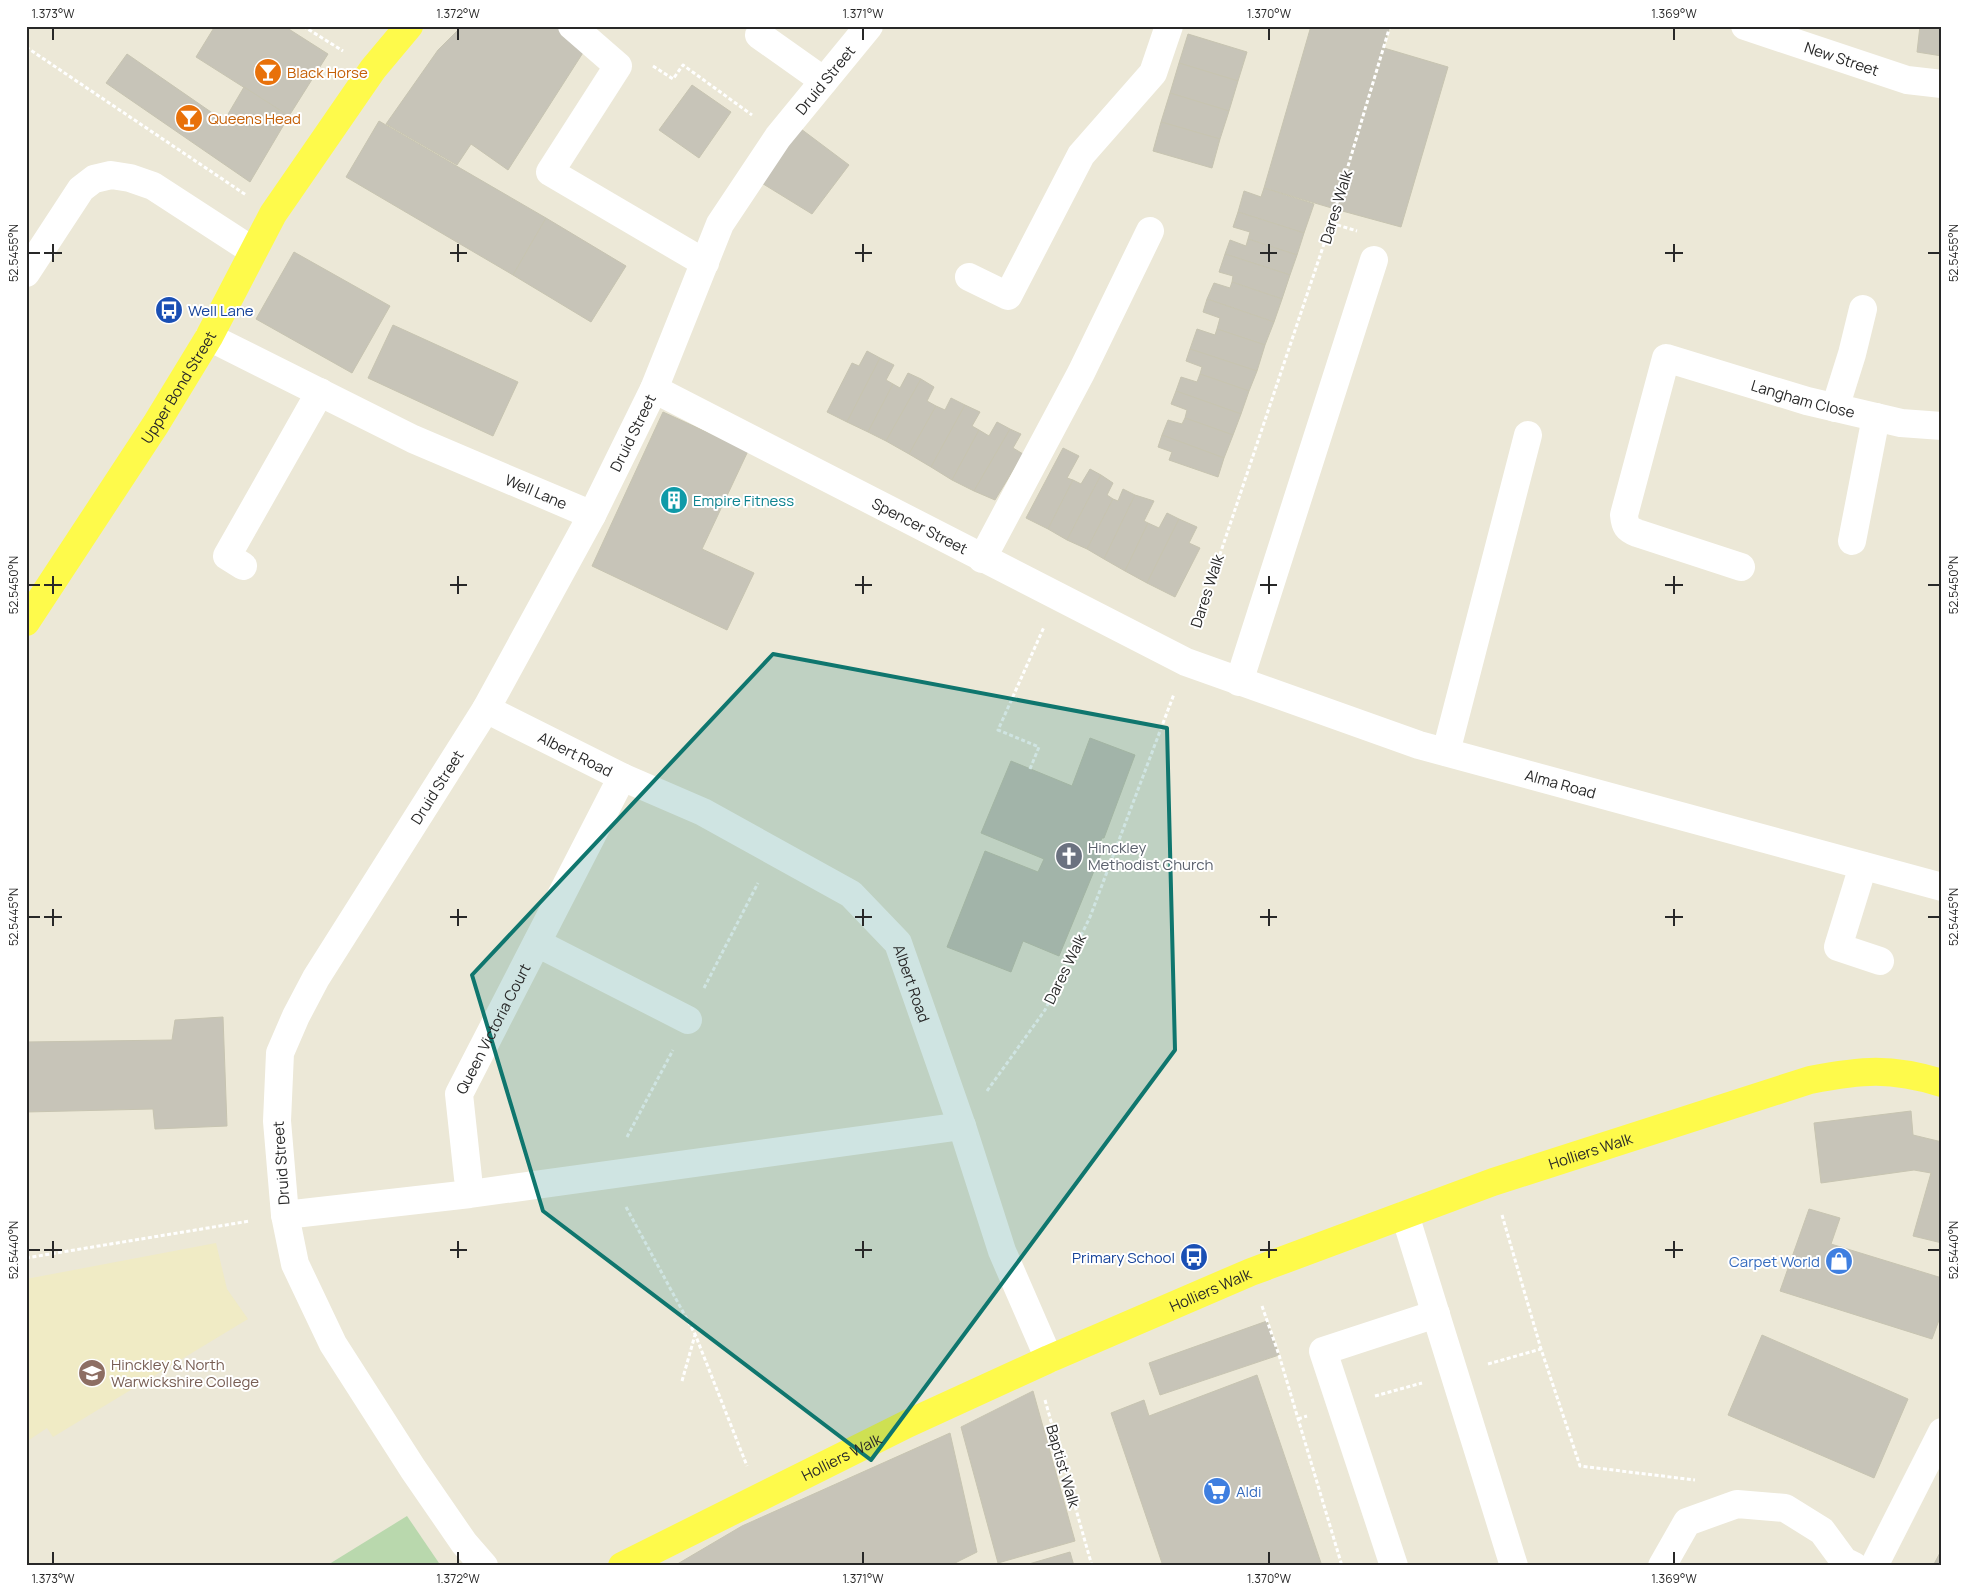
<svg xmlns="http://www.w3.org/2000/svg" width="1968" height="1592" font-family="Manrope,sans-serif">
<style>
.education{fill:#f0ebc5}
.cemetery{fill:#b9d8ad}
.building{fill:#c7c4b8;stroke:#c7c4b1}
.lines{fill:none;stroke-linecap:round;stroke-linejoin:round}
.path{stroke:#fff;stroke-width:3;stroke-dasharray:4 2.5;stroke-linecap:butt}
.minor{stroke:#fff;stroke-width:28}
.major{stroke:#fefa4b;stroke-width:28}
.marked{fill:#0f766e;fill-opacity:0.2;stroke:#0f766e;stroke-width:4;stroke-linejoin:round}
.ticks{fill:none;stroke:#282828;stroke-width:2}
.labels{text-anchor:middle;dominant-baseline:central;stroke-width:4;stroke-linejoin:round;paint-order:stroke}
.street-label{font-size:15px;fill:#282828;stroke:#fff}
.food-label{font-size:15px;fill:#c56008;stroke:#fff;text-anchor:start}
.transit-label{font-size:15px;fill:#164399;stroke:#fff;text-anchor:start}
.culture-label{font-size:15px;fill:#0d838f;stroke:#fff;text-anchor:start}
.worship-label{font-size:15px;fill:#5b616d;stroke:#fff;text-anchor:start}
.shop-label{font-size:15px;fill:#366cbe;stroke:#fff;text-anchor:end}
.education-label{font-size:15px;fill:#785e54;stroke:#fff;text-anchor:start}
.neatline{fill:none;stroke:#282828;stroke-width:2}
.ticks-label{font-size:12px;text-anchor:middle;fill:#282828}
</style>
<rect width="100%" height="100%" fill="#ece8d7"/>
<path class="education" d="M216,1243L227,1289L248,1319L53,1437L47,1428L26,1442V1279Z"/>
<path class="cemetery" d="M407,1516L441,1566H326Z"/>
<g class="building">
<path d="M215,26H284L328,54L289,116L196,57Z"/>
<path d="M462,26H561L586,48L508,170L471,144L457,165L386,124L438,50Z"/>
<path d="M1311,26H1390L1335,209L1264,188Z"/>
<path d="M1920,26H1942V56L1917,52Z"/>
<path d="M1188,34L1247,52L1238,81L1179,63Z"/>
<path d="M1384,48L1448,67L1401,227L1335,209Z"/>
<path d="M127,54L224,121L244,87L289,116L250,182L106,83Z"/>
<path d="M1179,63L1238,81L1229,111L1170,93Z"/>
<path d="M692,85L731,112L699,158L659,130Z"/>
<path d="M1170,93L1229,111L1220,139L1161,122Z"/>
<path d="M379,121L546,218L513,275L346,177Z"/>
<path d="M1161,122L1220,139L1212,168L1153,151Z"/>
<path d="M801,129L849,165L812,214L760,182Z"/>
<path d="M1264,188L1314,204L1304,233L1238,212L1244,191L1261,197Z"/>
<path d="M1238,212L1304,233L1297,255L1248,239L1250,232L1233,227Z"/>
<path d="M546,218L626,266L591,322L513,275Z"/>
<path d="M1248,239L1297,255L1290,275L1225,254L1230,240L1246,246Z"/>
<path d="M294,252L390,306L352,373L256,319Z"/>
<path d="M1225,254L1290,275L1282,299L1232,282L1233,276L1219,272Z"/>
<path d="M1232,282L1282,299L1274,322L1207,299L1214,283L1230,288Z"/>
<path d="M1207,299L1274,322L1265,345L1217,329L1220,318L1203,312Z"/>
<path d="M393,325L518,382L493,436L368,378Z"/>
<path d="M1197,329L1215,335L1217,329L1265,345L1257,371L1190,349Z"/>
<path d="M1190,349L1257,371L1249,391L1200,374L1202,367L1186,361Z"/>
<path d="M867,351L880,358L847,422L827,412L852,363L859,366Z"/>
<path d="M880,358L894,365L886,380L893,384L868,432L847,422Z"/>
<path d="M908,373L921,379L886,441L868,432L893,384L900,388Z"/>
<path d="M1200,374L1249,391L1241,414L1176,391L1181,377L1197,382Z"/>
<path d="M921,379L934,387L927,401L936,406L909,454L886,441Z"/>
<path d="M1176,391L1241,414L1233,435L1185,418L1187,410L1171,404Z"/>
<path d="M951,398L965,405L931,467L909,454L936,406L945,410Z"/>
<path d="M965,405L980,412L972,426L979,430L952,480L931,467Z"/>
<path d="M663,412L748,451L702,549L754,573L727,630L592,566Z"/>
<path d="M1185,418L1233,435L1224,458L1162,435L1168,420L1182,424Z"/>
<path d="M997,422L1010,429L974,491L952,480L979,430L989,436Z"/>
<path d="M1010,429L1021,434L1013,448L1023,454L995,500L974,491Z"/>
<path d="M1162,435L1224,458L1218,477L1169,460L1172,452L1158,447Z"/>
<path d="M1063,448L1079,456L1067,478L1073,480L1048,529L1026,518Z"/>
<path d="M1090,469L1101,475L1067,540L1048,529L1073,480L1081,484Z"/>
<path d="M1101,475L1113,483L1107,495L1113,499L1087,549L1067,540Z"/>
<path d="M1123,489L1135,495L1104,559L1087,549L1113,499L1118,501Z"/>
<path d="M1135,495L1154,501L1144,521L1148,523L1125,571L1104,559Z"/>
<path d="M1167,513L1179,519L1147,583L1125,571L1148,523L1159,528Z"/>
<path d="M1179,519L1197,527L1189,543L1200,548L1175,597L1147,583Z"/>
<path d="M1090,738L1135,755L1104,838H1102L1096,852L1101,854L1059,956L1023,941L1011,972L947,947L985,851L1038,872L1044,859L981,833L1011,761L1072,786Z"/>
<path d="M223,1017L227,1126L155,1129L153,1109L26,1112V1042L172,1040L175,1020Z"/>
<path d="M1911,1111L1913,1135L1942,1142V1243L1913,1236L1931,1173L1914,1170L1821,1183L1814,1123Z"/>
<path d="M1809,1209L1840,1218L1831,1244L1942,1278V1312L1932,1339L1780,1291Z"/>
<path d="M1267,1321L1279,1355L1160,1395L1149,1363Z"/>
<path d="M1762,1335L1908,1399L1874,1478L1728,1415Z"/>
<path d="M1257,1375L1322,1566H1163L1111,1413L1144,1400L1149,1416Z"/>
<path d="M1033,1391L1075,1541L998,1563L961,1427Z"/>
<path d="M950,1433L977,1552L949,1566H674L742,1526Z"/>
<path d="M1942,1549V1566H1933Z"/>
<path d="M1070,1552L1074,1566H1022Z"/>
</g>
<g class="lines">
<g class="path">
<path d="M303,26L343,51"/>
<path d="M26,47L246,195"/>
<path d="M653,66L673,79L683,65L752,115"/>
<path d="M1331,223L1357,231"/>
<path d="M1195,629L1331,223L1390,26"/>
<path d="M1030,769L1039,747L998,730L1044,627"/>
<path d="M704,988L758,883"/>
<path d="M987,1091L1045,1010L1090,917L1174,694"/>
<path d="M627,1137L673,1050"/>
<path d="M626,1207L695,1334L747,1466"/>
<path d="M1502,1215L1541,1349"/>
<path d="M26,1258L250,1221"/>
<path d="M1262,1306L1279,1355L1342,1566"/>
<path d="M1488,1364L1541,1349L1580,1466L1695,1480"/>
<path d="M682,1381L695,1335"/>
<path d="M1375,1396L1422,1383"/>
<path d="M1045,1400L1092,1566"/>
<path d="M1298,1419L1307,1416"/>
</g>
<g class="minor">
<path d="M572,26L618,66L550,172L705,263"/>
<path id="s1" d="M1745,26L1907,80L1942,84"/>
<path d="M759,35L824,81"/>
<path d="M26,273L81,189L94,179L111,175L130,178L153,186L253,251"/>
<path d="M969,277L1008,296L1081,155L1153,73L1169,26"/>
<path id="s2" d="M209,337L413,439L592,515"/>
<path id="s3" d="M654,389L1186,662L1419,745L1942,887"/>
<path d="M1835,408L1852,354L1863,309"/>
<path d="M1852,541L1876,417"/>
<path d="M982,559L1081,373L1150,231"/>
<path d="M243,566L227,556L320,392"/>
<path id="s4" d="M1741,567L1637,533C1627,529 1625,526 1624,515L1666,358L1807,401L1901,423L1942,426"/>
<path d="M1239,682L1374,260"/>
<path id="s5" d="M486,709L622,777L703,812L851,894L898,943L962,1126L1002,1251L1049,1359"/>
<path d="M1446,752L1528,435"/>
<path d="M1863,866L1838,947L1880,961"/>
<path d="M537,943L688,1020"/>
<path id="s6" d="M468,1178L459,1094L622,777"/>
<path d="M285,1215L470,1194L962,1126"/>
<path d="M1405,1215L1514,1566"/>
<path id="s7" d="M484,1566L464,1543L413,1469L333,1344L295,1264L285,1215L277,1121L280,1053L296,1016L316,978L486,709L592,515L654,389L720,224L778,137L869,26"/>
<path d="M1394,1566L1323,1351L1436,1314"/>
<path d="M1662,1566L1687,1522L1737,1504L1785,1508L1822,1531L1844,1561L1854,1566"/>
<path d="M1874,1566L1942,1432"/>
</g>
<g class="major">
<path id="s8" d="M26,622L156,424L209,337L273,214L373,69L409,26"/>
<path id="s9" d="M622,1566L907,1424L1049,1359L1251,1272L1493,1182L1810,1080C1862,1070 1890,1067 1942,1083"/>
</g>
</g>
<path class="marked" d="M773,654L1167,728L1175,1050L871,1460L543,1211L472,975Z"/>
<path class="ticks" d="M53,28V40M458,28V40M863,28V40M1269,28V40M1674,28V40M53,244V262M458,244V262M863,244V262M1269,244V262M1674,244V262M28,253H40M44,253H62M450,253H467M855,253H872M1260,253H1277M1665,253H1683M1928,253H1940M53,576V594M458,576V594M863,576V594M1269,576V594M1674,576V594M28,585H40M44,585H62M450,585H467M855,585H872M1260,585H1277M1665,585H1683M1928,585H1940M53,909V926M458,909V926M863,909V926M1269,909V926M1674,909V926M28,917H40M44,917H62M450,917H467M855,917H872M1260,917H1277M1665,917H1683M1928,917H1940M53,1241V1258M458,1241V1258M863,1241V1258M1269,1241V1258M1674,1241V1258M28,1250H40M44,1250H62M450,1250H467M855,1250H872M1260,1250H1277M1665,1250H1683M1928,1250H1940M53,1552V1564M458,1552V1564M863,1552V1564M1269,1552V1564M1674,1552V1564"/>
<defs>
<g id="bar-disc" transform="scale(1.4375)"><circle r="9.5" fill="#e8710a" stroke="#fff"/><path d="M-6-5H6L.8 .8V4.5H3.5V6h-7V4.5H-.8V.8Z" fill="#fff"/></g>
<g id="bus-disc" transform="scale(1.4375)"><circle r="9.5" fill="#1a4fb4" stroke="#fff"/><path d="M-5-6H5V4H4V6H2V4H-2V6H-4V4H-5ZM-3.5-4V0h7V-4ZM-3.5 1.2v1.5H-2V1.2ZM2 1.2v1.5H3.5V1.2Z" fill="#fff"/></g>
<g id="building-disc" transform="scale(1.4375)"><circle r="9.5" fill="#0f9aa8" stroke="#fff"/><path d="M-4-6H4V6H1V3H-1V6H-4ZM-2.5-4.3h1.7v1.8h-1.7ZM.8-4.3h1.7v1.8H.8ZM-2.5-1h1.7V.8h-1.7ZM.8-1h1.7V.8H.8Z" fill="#fff"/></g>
<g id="church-disc" transform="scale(1.4375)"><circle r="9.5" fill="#6b7280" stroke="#fff"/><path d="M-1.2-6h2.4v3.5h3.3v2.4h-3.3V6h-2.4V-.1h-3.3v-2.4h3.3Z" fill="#fff"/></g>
<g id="shop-disc" transform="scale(1.4375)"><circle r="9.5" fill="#3f7fe0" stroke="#fff"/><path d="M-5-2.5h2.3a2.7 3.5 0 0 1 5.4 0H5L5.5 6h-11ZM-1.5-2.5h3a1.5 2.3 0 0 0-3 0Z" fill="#fff"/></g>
<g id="university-disc" transform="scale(1.4375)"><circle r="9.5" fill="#8d6e63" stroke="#fff"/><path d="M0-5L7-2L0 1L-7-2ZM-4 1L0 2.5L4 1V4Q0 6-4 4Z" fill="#fff"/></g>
<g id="supermarket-disc" transform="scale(1.4375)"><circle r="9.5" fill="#3f7fe0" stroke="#fff"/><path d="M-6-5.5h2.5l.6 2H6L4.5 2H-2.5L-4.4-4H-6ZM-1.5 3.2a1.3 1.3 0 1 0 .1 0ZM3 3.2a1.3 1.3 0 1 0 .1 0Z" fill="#fff"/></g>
</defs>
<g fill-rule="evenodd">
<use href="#bar-disc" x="268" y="72"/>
<use href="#bar-disc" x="189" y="118"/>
<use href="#bus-disc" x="169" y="310"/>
<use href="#building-disc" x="674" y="500"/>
<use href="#church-disc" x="1069" y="856"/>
<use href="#bus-disc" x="1194" y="1257"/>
<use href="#shop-disc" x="1839" y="1261"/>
<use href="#university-disc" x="92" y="1373"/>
<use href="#supermarket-disc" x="1217" y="1491"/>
</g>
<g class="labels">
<g class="street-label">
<text stroke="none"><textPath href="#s1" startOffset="102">New Street</textPath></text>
<text stroke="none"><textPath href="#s7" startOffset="1689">Druid Street</textPath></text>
<text transform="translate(1336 207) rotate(-73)">Dares Walk</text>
<text stroke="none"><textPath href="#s8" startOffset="280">Upper Bond Street</textPath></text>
<text stroke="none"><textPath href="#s4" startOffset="439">Langham Close</textPath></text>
<text stroke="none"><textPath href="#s7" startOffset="1284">Druid Street</textPath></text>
<text stroke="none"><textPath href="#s2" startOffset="362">Well Lane</textPath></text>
<text stroke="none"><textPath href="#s3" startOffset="299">Spencer Street</textPath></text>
<text transform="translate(1207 591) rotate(-72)">Dares Walk</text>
<text stroke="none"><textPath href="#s5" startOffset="100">Albert Road</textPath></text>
<text stroke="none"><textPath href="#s3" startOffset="992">Alma Road</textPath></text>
<text stroke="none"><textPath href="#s7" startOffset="879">Druid Street</textPath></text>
<text transform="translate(1065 969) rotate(-64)">Dares Walk</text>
<text stroke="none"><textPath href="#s5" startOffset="520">Albert Road</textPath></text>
<text stroke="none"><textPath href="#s6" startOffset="158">Queen Victoria Court</textPath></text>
<text stroke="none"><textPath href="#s9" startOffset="1055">Holliers Walk</textPath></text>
<text transform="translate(281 1163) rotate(-94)">Druid Street</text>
<text stroke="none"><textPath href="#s9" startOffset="650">Holliers Walk</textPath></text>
<text stroke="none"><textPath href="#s9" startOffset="245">Holliers Walk</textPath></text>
<text transform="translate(1063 1466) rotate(74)">Baptist Walk</text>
</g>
<g class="food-label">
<text x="287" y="72">Black Horse</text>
<text x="208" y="118">Queens Head</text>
</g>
<g class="transit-label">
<text x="188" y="310">Well Lane</text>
<text x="1175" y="1257" text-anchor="end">Primary School</text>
</g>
<g class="culture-label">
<text x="693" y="500">Empire Fitness</text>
</g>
<g class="worship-label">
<text x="1088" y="847">Hinckley<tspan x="1088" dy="17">Methodist Church</tspan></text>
</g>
<g class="shop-label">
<text x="1820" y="1261">Carpet World</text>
<text x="1236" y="1491" text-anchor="start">Aldi</text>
</g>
<g class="education-label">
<text x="111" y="1364">Hinckley &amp; North<tspan x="111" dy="17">Warwickshire College</tspan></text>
</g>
</g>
<rect width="1968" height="1592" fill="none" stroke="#ffffff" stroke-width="55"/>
<rect x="28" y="28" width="1912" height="1536" class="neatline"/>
<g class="ticks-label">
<text x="53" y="18">1.373°W</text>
<text x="458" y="18">1.372°W</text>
<text x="863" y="18">1.371°W</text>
<text x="1269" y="18">1.370°W</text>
<text x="1674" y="18">1.369°W</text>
<text transform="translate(14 253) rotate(-90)" y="4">52.5455°N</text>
<text transform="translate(1954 253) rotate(-90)" y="4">52.5455°N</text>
<text transform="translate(14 585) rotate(-90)" y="4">52.5450°N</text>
<text transform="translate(1954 585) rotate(-90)" y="4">52.5450°N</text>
<text transform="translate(14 917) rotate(-90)" y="4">52.5445°N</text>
<text transform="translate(1954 917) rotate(-90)" y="4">52.5445°N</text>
<text transform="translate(14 1250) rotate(-90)" y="4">52.5440°N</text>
<text transform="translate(1954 1250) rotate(-90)" y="4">52.5440°N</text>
<text x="53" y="1583">1.373°W</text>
<text x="458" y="1583">1.372°W</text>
<text x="863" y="1583">1.371°W</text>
<text x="1269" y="1583">1.370°W</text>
<text x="1674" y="1583">1.369°W</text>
</g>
</svg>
